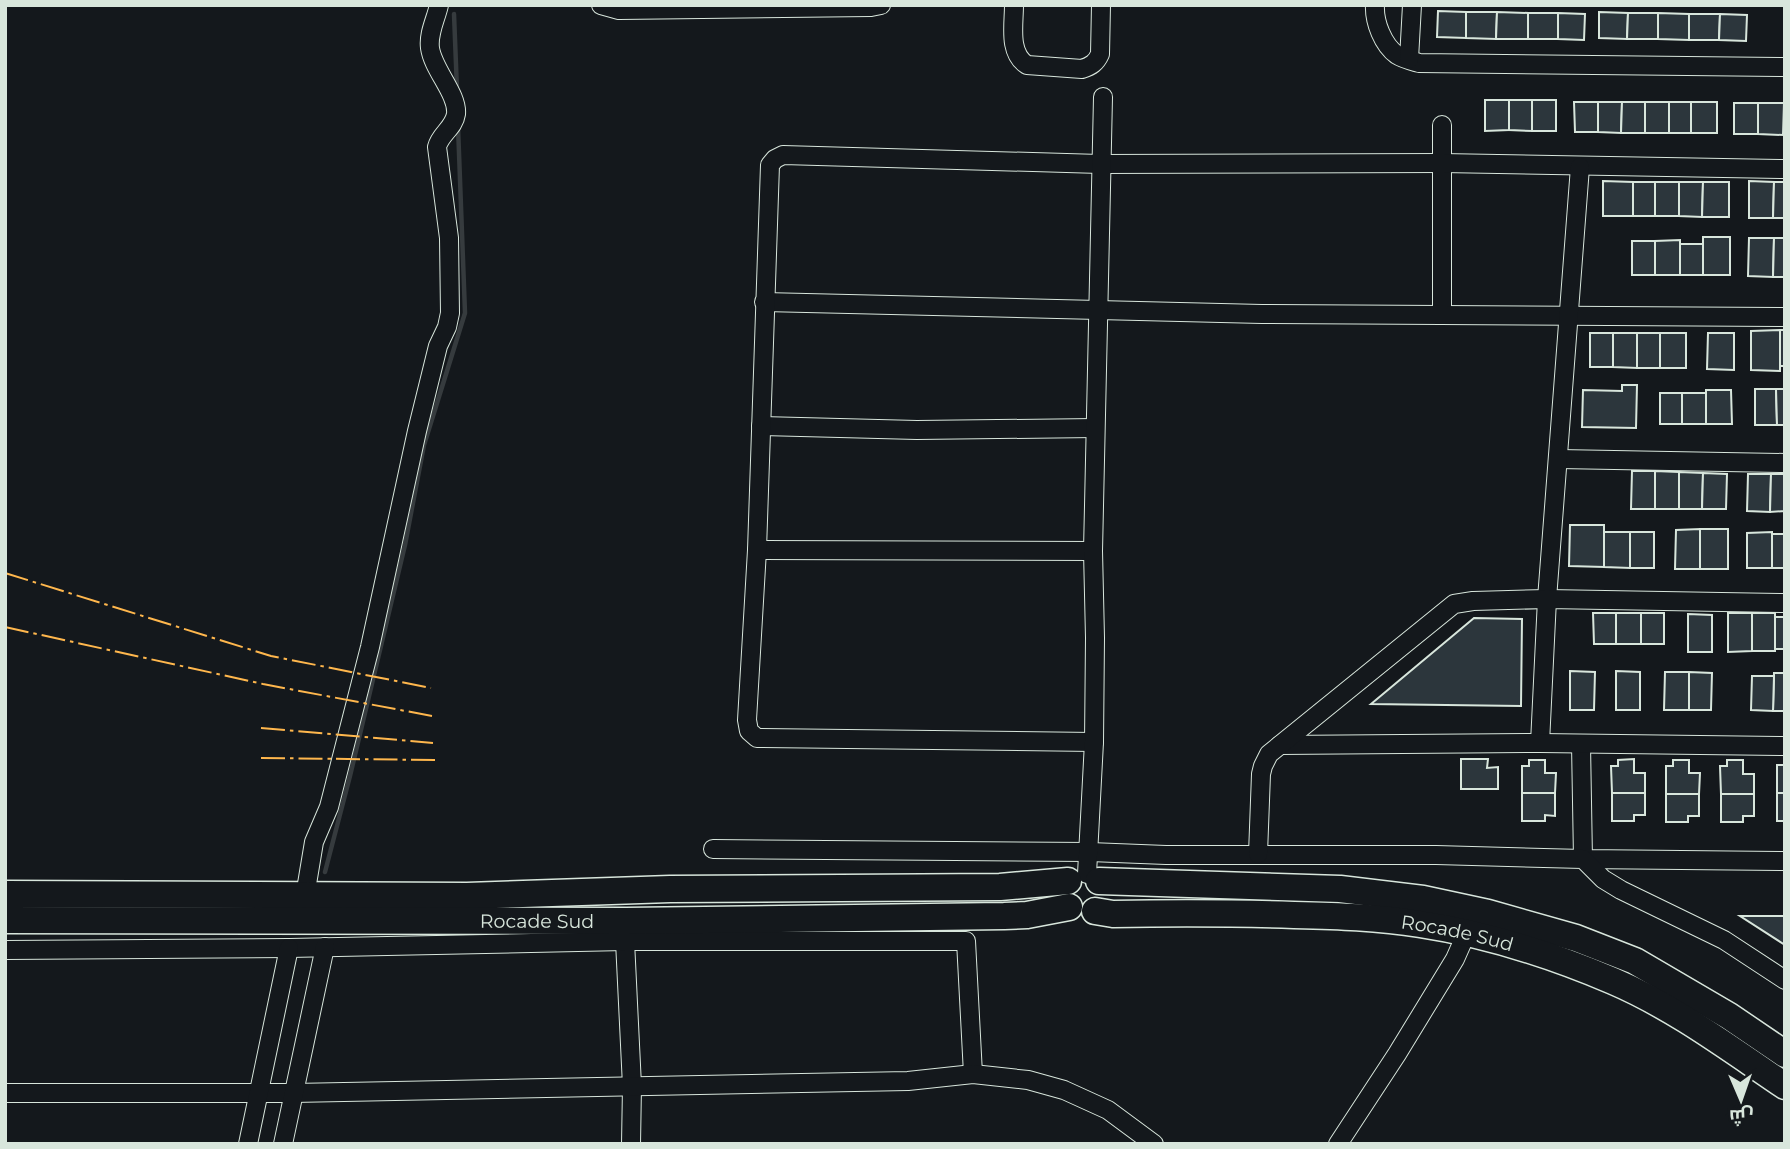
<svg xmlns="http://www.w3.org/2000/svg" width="1790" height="1149" font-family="Montserrat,Cairo,sans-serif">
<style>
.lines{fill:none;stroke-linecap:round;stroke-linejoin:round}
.stream{stroke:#363b3e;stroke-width:4.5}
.building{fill:#2c363c;stroke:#d8e6dc;stroke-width:2}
.minor-casing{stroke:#d8e6dc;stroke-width:20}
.highway-casing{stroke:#d8e6dc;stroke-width:29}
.minor{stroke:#14181c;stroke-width:18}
.highway{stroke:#14181c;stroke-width:26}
.power{stroke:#ffb74d;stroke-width:2;stroke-dasharray:24 5 3.5 5;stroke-linecap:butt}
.labels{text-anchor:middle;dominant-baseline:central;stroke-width:5;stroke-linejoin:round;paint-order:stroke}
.street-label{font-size:19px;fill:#d8e6dc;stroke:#14181c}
</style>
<rect width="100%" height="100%" fill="#14181c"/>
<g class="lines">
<g class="stream">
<path d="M454,14L457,90"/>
<path d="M325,872L350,776L405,545L424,445L465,313L458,126"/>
</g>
</g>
<g class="building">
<path d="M1438,11L1466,12V38L1437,37Z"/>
<path d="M1466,12H1497L1496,39L1466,38Z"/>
<path d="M1497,12L1528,13V39H1496Z"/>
<path d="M1599,12L1628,13L1627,39L1599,38Z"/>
<rect x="1528" y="13" width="30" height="26"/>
<path d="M1558,13L1585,14L1584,40L1558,39Z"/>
<path d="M1628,13H1658V39H1627Z"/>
<path d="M1658,13L1689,14V40L1658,39Z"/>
<path d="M1689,14H1720L1719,40H1689Z"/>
<path d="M1720,14L1747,15L1746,41L1719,40Z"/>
<path d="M1485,100H1509V130L1485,131Z"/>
<path d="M1509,100H1532V131L1509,130Z"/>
<rect x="1532" y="100" width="24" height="31"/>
<path d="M1574,102H1598V132H1575Z"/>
<path d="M1598,102H1622L1621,133L1598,132Z"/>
<path d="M1622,102H1645V133H1621Z"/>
<rect x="1645" y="102" width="24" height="31"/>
<rect x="1669" y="102" width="22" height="31"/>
<rect x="1691" y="102" width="26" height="31"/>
<rect x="1734" y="103" width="24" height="31"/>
<path d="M1758,103H1784L1783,135L1758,134Z"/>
<path d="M1603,181L1633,182V216H1603Z"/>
<path d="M1749,181L1774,182L1773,218H1749Z"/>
<rect x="1633" y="182" width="22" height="34"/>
<rect x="1655" y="182" width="24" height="34"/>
<path d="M1679,182H1703L1702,217L1679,216Z"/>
<path d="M1703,182H1729V217H1702Z"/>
<path d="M1774,182H1785V218H1773Z"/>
<rect x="1703" y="237" width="27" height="38"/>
<path d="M1749,238H1774L1773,277L1748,276Z"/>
<path d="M1774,238H1785V277H1773Z"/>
<path d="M1680,240V275H1655V241Z"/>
<rect x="1632" y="241" width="23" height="34"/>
<rect x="1680" y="244" width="23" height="31"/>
<rect x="1780" y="330" width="5" height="36"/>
<path d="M1780,330V371L1751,370V331Z"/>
<rect x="1590" y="333" width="23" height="34"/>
<path d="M1613,333H1637V368L1613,367Z"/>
<rect x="1637" y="333" width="23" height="35"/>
<rect x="1660" y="333" width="26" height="35"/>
<path d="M1708,333H1734V370L1707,369Z"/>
<path d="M1622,385H1637L1636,428L1582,427L1583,390L1622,391Z"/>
<path d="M1755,389H1776L1777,425H1755Z"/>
<path d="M1776,389H1785V425H1777Z"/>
<path d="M1706,390H1731L1732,424H1706Z"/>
<rect x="1660" y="393" width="22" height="31"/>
<rect x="1682" y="393" width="24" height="31"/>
<path d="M1632,471H1655V509H1631Z"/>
<path d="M1655,471L1679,472V509H1655Z"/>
<path d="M1679,472L1703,473L1702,509H1679Z"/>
<path d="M1703,473L1727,474L1726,509H1702Z"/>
<path d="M1748,474H1771L1770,512L1747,511Z"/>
<path d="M1771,474H1785V511L1770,512Z"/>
<path d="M1570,525H1604V567L1569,566Z"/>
<path d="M1700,529V569H1675L1676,530Z"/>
<rect x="1700" y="529" width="28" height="40"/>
<path d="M1604,532H1630V568L1604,567Z"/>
<rect x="1630" y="532" width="24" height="36"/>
<path d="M1772,532V568H1747V533Z"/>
<rect x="1772" y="534" width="13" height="34"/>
<path d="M1593,613H1616V644H1594Z"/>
<rect x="1616" y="613" width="25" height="31"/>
<rect x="1641" y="613" width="23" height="31"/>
<path d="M1728,613H1752V651L1728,652Z"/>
<rect x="1752" y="613" width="23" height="38"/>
<path d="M1688,614L1712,615V652H1688Z"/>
<rect x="1775" y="617" width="10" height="32"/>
<path d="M1474,618L1522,619L1521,706L1371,704Z"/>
<path d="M1570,671L1595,672L1594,710H1570Z"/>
<path d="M1616,671L1640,672V710H1616Z"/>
<path d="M1665,672H1689V710H1664Z"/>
<path d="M1689,672L1712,673L1711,710H1689Z"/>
<path d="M1774,673H1785V711H1773Z"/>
<path d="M1752,676H1774L1773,711L1751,710Z"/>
<path d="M1461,759H1488L1487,768L1498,767V789H1461Z"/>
<path d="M1634,759V773H1645V793H1612L1611,766H1618V760Z"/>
<path d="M1784,759L1785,793H1777V765H1784Z"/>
<path d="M1529,760H1545V773H1556L1555,793H1522V766H1529Z"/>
<path d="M1673,760H1689V773H1700L1699,794H1666V766H1673Z"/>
<path d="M1727,760H1743V774H1754V794H1721L1720,766H1727Z"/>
<path d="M1522,793H1555V816L1545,815V821H1522Z"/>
<path d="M1612,793H1645V815H1634V821H1612Z"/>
<rect x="1777" y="793" width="8" height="28"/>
<path d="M1666,794H1699V816H1688V822H1666Z"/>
<path d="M1721,794H1754V816H1743V822H1721Z"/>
<path d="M1740,916H1785V945Z"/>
</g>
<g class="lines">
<g class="minor-casing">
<g id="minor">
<path d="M601,5L619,10L871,7L881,5"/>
<path d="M1014,5C1014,25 1008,53 1027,65L1082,69C1091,66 1096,63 1100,54L1101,5"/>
<path d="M1375,5C1374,22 1383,45 1397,55C1403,59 1412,61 1419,63L1785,67"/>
<path d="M1409,59L1412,5"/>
<path d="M1442,125V314"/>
<path d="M764,302L1262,314L1785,317"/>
<path d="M761,426L917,430L1095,428"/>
<path d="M1559,459L1785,463"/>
<path d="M757,550L1093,551"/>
<path d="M1094,742L757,738L749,731L747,720L757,550L770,165L775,159L783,155L1100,164L1442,163L1785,169"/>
<path d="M1540,743L1547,599L1580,167"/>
<path d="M1581,744L1583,859L1785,861"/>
<path d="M1280,745L1540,743L1785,746"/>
<path d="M713,849L1090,852L1166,855H1436L1583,859L1603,879L1621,890L1724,940L1785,980"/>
<path d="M1258,854L1261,774L1263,766L1269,754L1454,604L1473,601L1547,599L1785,603"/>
<path d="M1087,874L1094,742L1095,638L1093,551L1103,97"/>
<path d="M305,896L314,842L329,807L370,647L417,431L438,346L447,327L450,313L449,238L437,147C440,134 454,128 456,114C458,94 433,70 430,48C428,33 436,19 439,5"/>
<path d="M625,941L632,1086L631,1144"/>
<path d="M5,950L289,948L625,941H966L973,1074"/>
<path d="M5,1093H293L908,1081L973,1074L1028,1080L1064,1090L1108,1110L1154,1144"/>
<path d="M248,1144L289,948"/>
<path d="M283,1144L325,947"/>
<path d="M1338,1144L1397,1054L1455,959L1467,932"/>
</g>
</g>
<g class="highway-casing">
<g id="highway">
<path d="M1099,881L1340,889L1423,899L1488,913L1576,938L1635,961L1729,1016L1785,1054"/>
<path d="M5,894L467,896L670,889L1000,887L1068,881"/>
<path id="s1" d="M1095,911L1113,914C1173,913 1233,913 1294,915C1336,916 1378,917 1420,924C1486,934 1552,955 1613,981C1674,1007 1730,1049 1785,1086"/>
<path id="s2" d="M5,920L626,921L1004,916L1027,915L1069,907"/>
</g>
</g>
<use href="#minor" class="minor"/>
<use href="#highway" class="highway"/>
<g class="power">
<path d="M5,573L271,656L431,688"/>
<path d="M5,627L263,684L432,716"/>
<path d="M261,728L433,743"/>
<path d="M261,758L435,760"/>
</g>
</g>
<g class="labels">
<g class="street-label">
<text stroke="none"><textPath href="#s2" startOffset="532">Rocade Sud</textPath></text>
<text stroke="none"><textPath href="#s1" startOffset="364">Rocade Sud</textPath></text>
</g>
</g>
<rect width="1790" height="1149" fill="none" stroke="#d8e6dc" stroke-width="14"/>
<g transform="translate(1741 1100) rotate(178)" stroke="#14181c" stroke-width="5" paint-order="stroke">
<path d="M0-5L12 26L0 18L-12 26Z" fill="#d8e6dc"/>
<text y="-10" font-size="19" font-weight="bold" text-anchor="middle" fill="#d8e6dc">ش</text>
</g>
</svg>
